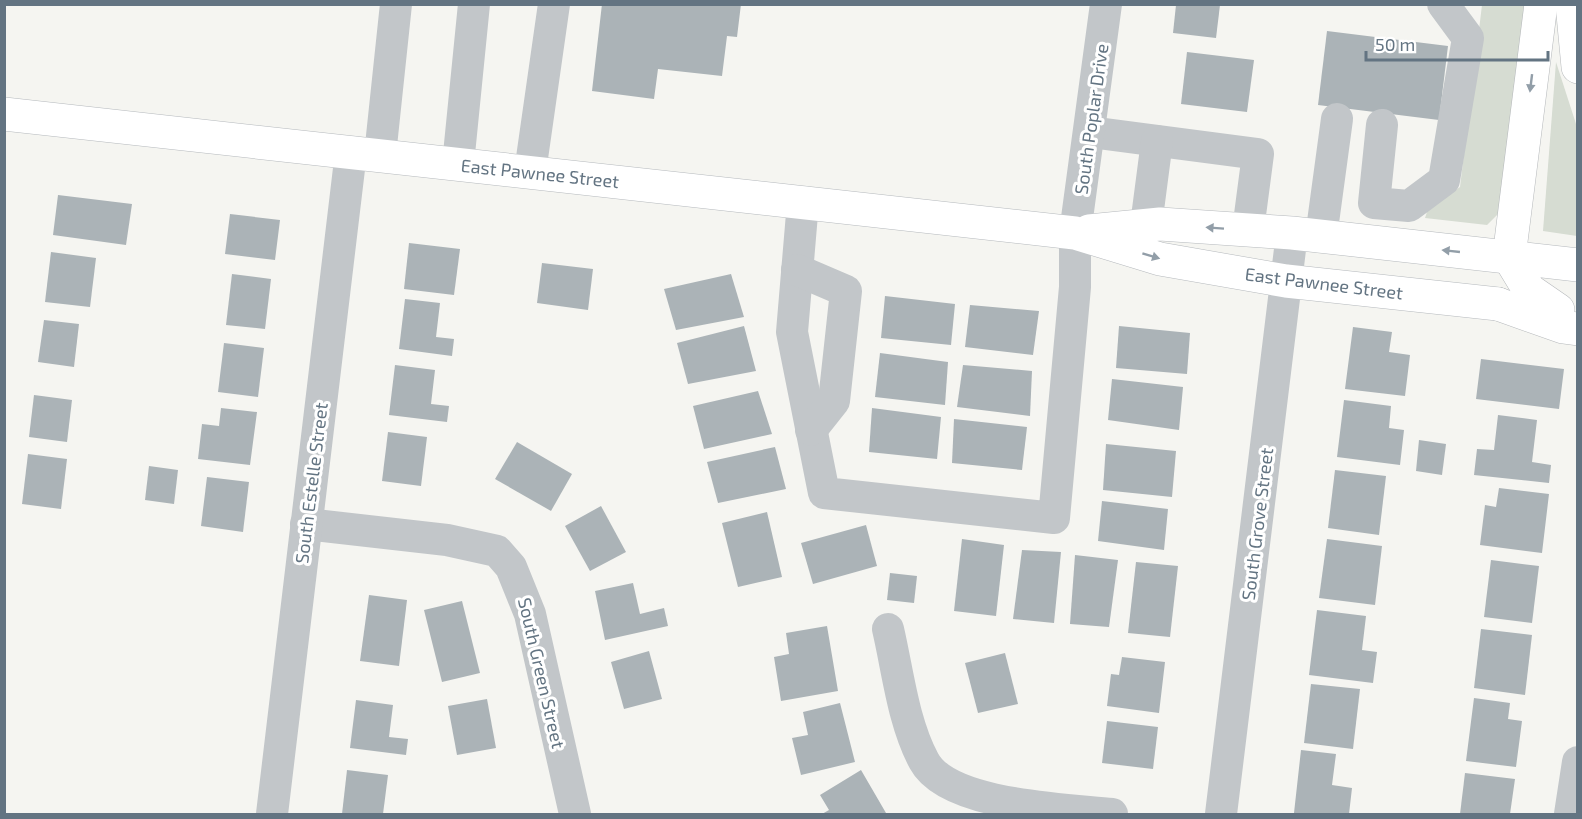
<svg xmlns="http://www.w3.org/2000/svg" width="1582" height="819" font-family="'Exo 2',sans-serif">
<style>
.green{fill:#d6dcd2}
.building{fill:#abb3b7}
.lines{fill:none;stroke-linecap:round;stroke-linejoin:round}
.major-casing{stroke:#b5b9bd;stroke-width:34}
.highway-casing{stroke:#b5b8bb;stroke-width:34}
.minor{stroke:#c2c6c9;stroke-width:32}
.major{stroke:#fff;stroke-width:33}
.highway{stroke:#fff;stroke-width:33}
.oneway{fill:#929ea8}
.labels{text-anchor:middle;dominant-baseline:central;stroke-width:6;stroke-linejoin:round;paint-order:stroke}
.street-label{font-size:18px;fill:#637482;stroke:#fff}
</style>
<rect width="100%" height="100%" fill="#f5f5f1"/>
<g class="green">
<path d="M1482,5H1529L1499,213L1487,225L1425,218L1428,209L1460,187Z"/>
<path d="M1556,62L1577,127V236L1543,231Z"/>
</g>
<g class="building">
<path d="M602,4H741L737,37L727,36L722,76L658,69L654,99L592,91Z"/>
<path d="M1176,5H1220L1216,38L1173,33Z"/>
<path d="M1327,31L1448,46L1439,120L1318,105Z"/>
<path d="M1187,52L1254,60L1247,112L1181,104Z"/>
<path d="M58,195L132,204L126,245L53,235Z"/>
<path d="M230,214L280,220L275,260L225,254Z"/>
<path d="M409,243L460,249L454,295L404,289Z"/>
<path d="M51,252L96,258L90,307L45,302Z"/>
<path d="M542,263L593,269L588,310L537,303Z"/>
<path d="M232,274L271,279L265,329L226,325Z"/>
<path d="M731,274L744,317L676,330L664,289Z"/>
<path d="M885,296L955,304L951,345L881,338Z"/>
<path d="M405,299L440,303L436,337L454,339L452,356L399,349Z"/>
<path d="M970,305L1039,311L1033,355L965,347Z"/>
<path d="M44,320L79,324L74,367L38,362Z"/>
<path d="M744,326L756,371L688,384L677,343Z"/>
<path d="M1119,326L1190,333L1187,374L1116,368Z"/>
<path d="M1353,327L1392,332L1389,352L1410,355L1405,396L1345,389Z"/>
<path d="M224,343L264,348L258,397L218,392Z"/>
<path d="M880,353L948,362L945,405L875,397Z"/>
<path d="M1481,359L1564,369L1559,409L1476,399Z"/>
<path d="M395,365L435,370L431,404L449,406L447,422L389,415Z"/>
<path d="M963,365L1032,371L1030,416L957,407Z"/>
<path d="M1112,379L1183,387L1179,430L1108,420Z"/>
<path d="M758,391L772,434L704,449L693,406Z"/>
<path d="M34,395L72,400L67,442L29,437Z"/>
<path d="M1344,400L1391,406L1389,428L1404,430L1400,465L1337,457Z"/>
<path d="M221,408L257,412L250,465L198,459L202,424L219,426Z"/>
<path d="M872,408L941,417L937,459L869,452Z"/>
<path d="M1498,415L1537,420L1532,462L1551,465L1549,483L1474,475L1477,449L1494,450Z"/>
<path d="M954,419L1027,427L1022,470L952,463Z"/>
<path d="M388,432L427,437L421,486L382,481Z"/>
<path d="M1419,440L1446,444L1442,475L1416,471Z"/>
<path d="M517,442L572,474L551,511L495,479Z"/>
<path d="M1106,444L1176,451L1172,497L1103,490Z"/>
<path d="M775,447L786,489L718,503L707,462Z"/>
<path d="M28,454L67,459L61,509L22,504Z"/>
<path d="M149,466L178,470L174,504L145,500Z"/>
<path d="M1335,470L1386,476L1379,535L1328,528Z"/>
<path d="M207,477L249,482L243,532L201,526Z"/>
<path d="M1499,488L1549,494L1542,553L1480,545L1485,505L1496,507Z"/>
<path d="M1102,501L1168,509L1164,550L1098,541Z"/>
<path d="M601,506L626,552L590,571L565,526Z"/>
<path d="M767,512L782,577L738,587L722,523Z"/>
<path d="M866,525L877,566L813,584L801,543Z"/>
<path d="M962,539L1004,545L996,616L954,611Z"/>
<path d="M1327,539L1382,546L1375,605L1319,598Z"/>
<path d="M1022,550L1061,552L1054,623L1013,619Z"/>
<path d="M1075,555L1118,560L1109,627L1070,624Z"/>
<path d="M1491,560L1539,566L1532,623L1484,617Z"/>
<path d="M1136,562L1178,566L1170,637L1128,633Z"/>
<path d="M890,573L917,576L914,603L887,600Z"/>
<path d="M633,583L640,614L664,608L668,626L605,640L595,591Z"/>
<path d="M369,595L407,600L399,666L360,661Z"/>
<path d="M462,601L480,673L442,682L424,610Z"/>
<path d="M1317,610L1366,616L1362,650L1377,652L1373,683L1309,675Z"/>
<path d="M827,626L838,691L781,701L774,657L789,654L786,633Z"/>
<path d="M1481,629L1532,635L1525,695L1474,688Z"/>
<path d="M649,651L662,699L624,709L611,662Z"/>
<path d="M1005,653L1018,704L978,713L965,663Z"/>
<path d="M1122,657L1165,662L1159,713L1107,706L1111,674L1119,675Z"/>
<path d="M1311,684L1360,689L1353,749L1304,743Z"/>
<path d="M1474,698L1510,703L1508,719L1522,721L1516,767L1466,761Z"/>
<path d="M487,699L496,748L457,755L448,706Z"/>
<path d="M356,700L393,705L389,737L408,739L406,755L350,748Z"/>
<path d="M840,703L855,762L801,775L792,738L808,735L803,712Z"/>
<path d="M1107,721L1158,727L1153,769L1102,763Z"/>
<path d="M1301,750L1336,754L1332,785L1352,788L1349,814L1294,813Z"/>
<path d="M347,770L388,775L383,814H342Z"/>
<path d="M861,770L886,813L822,814L829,810L820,795Z"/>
<path d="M1465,773L1515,779L1510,814H1460Z"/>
</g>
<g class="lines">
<g class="major-casing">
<g id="major">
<path d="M4,114L1075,233L1160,259L1286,281L1498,304"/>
<path d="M1089,231L1160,224L1292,233L1578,265"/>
</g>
</g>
<g class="highway-casing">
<g id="highway">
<path d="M1541,4L1509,257L1529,290L1558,310"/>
<path d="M1572,4L1578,67"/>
<path d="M1498,304L1563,327L1578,329"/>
</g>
</g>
<g class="minor">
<path d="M1382,125L1374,203L1409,206L1444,180L1468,38L1443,4"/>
<path d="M1090,132L1258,154L1248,230"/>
<path d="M380,155L396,4"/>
<path d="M458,164L474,4"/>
<path d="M530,172L554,4"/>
<path d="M803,202L792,332L824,493L1054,518L1075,287V233L1106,4"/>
<path d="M1146,225L1157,141"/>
<path d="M1321,237L1337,119"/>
<path d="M797,270L846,291L834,401L811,430"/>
<path d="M306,524L447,540L497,551L511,567L530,614L575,814"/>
<path d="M888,629C898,672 903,722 924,761C948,806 1066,809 1112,814"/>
<path d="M272,814L351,152"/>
<path d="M1221,814L1292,233"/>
<path d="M1570,814L1578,762"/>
</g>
<use href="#major" class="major"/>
<use href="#highway" class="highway"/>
</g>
<defs><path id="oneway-solid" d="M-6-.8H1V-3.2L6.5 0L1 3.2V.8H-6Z" transform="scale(1.5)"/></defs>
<g class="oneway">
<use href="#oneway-solid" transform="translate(1531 83) rotate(97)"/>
<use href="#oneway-solid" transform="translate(1215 228) rotate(-176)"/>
<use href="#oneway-solid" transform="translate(1451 251) rotate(-174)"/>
<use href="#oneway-solid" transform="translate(1151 256) rotate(17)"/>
</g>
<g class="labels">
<g class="street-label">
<text transform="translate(1091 119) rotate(-82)">South Poplar Drive</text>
<text transform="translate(540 173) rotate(6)">East Pawnee Street</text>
<text transform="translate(1324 283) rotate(7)">East Pawnee Street</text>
<text transform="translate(311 483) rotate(-83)">South Estelle Street</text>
<text transform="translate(1257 524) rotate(-83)">South Grove Street</text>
<text transform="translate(542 673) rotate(77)">South Green Street</text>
</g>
</g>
<rect width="1582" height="819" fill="none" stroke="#637482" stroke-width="12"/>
<path d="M1366 51v9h182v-9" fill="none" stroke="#637482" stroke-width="3"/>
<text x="1375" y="51" font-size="18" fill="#637482" stroke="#ffffff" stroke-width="4.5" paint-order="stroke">50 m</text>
</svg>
